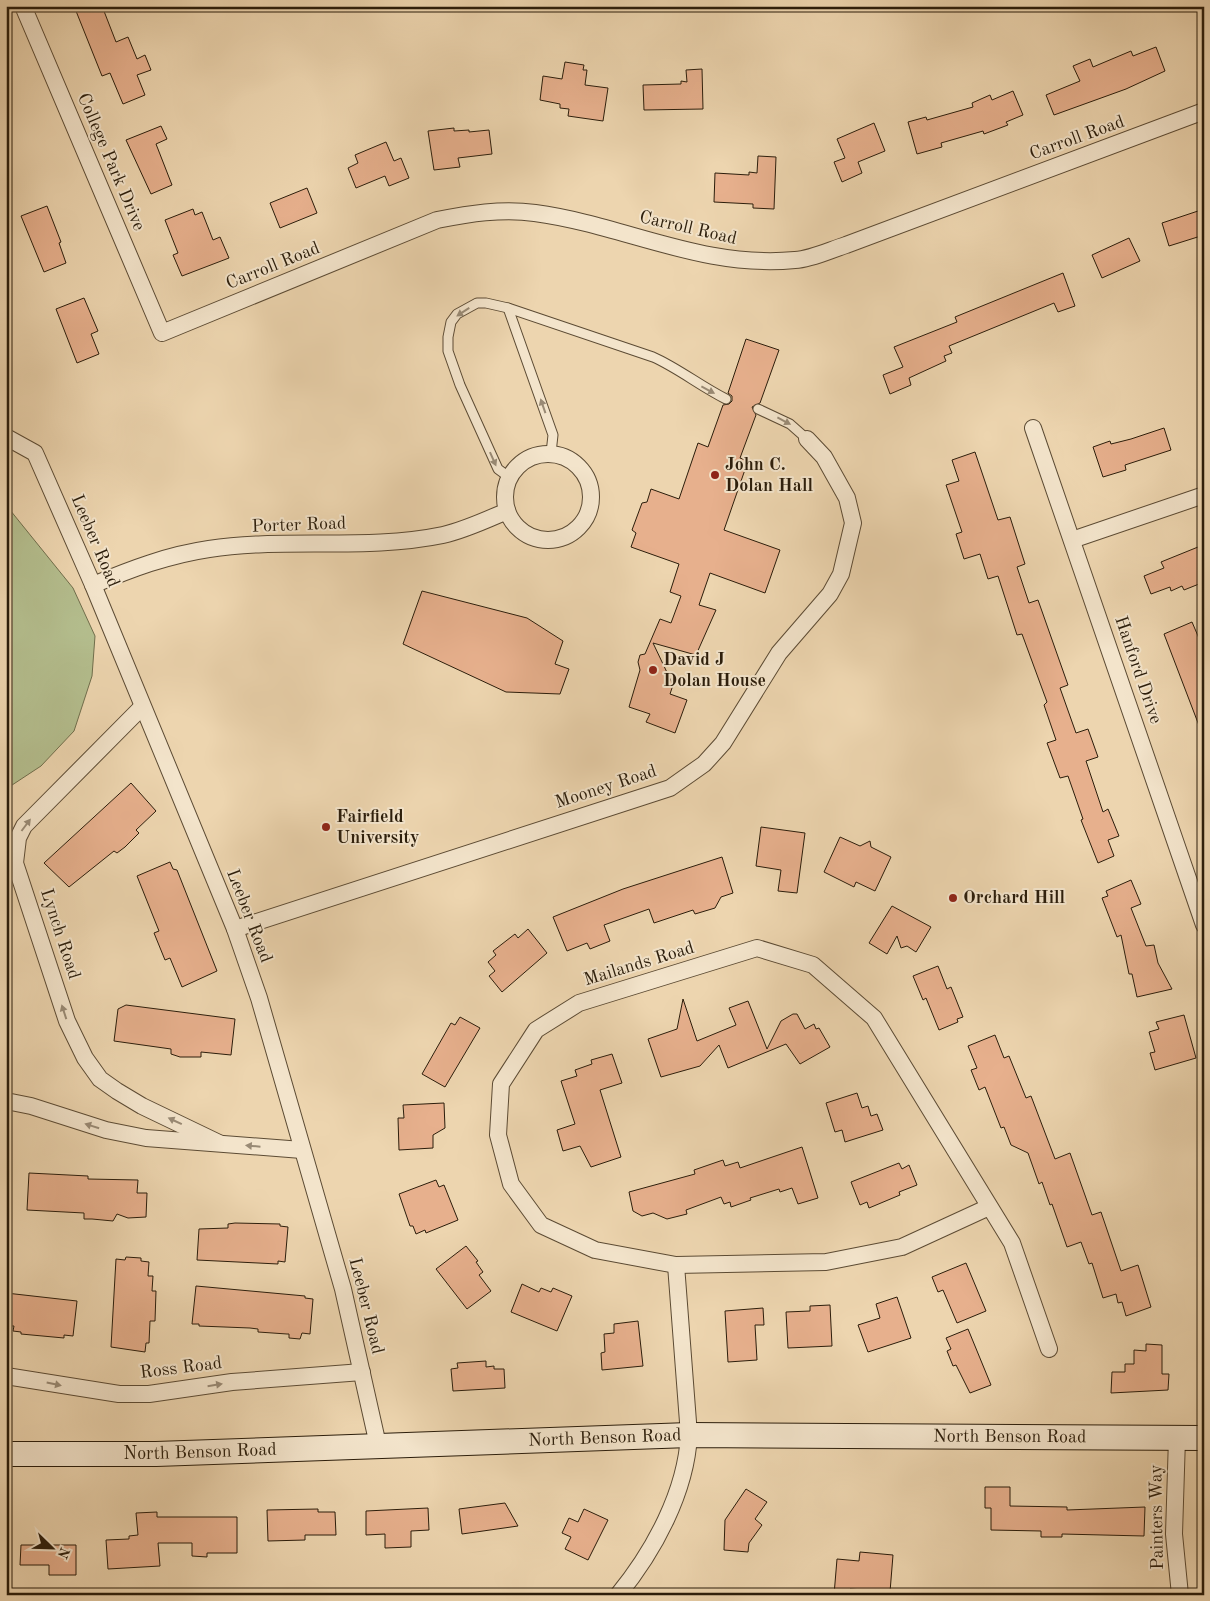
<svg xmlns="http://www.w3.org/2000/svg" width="1210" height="1601" font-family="'Old Standard TT',serif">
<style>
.grass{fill:#b4be8e;stroke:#706e4c}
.building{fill:#e7b08d;stroke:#2b1d0b}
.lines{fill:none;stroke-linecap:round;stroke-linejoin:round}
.service-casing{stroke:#5c4b34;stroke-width:11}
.minor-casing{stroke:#5c4b34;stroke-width:18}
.secondary-casing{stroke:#2b1d0b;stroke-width:26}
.service{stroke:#f3e4cb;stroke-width:9}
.minor{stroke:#f3e4cb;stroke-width:16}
.secondary{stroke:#f3e4cb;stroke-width:24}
.oneway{fill:#998a75}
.poi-dot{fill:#8f2418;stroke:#f3e4cb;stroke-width:2}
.labels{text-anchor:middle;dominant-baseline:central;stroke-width:4;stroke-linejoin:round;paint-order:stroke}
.street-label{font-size:18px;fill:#2b1d0b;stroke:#f3e4cb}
.poi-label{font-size:18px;font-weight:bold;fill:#2b1d0b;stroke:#f3e4cb;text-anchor:start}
</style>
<rect width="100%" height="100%" fill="#edd5af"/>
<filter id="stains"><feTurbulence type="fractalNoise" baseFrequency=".004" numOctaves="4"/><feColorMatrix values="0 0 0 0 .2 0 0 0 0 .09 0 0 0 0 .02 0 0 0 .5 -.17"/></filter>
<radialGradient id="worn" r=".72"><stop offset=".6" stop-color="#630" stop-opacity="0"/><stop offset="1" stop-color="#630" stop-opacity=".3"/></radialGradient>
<path class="grass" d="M6,505L73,588L95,636L92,676L74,731L41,766L6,789Z"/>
<g class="building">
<path d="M74,6H102L116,42L128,37L137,59L145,55L151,70L137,75L145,95L123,104L110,73L102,76Z"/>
<path d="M1156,47L1165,71L1126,89L1054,115L1046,95L1080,81L1073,66L1090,59L1093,67L1131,51L1133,56Z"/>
<path d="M565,62L584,65L583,70H587L585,85L608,88L603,121L568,116L569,109L560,108V104L540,100L543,76L562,79Z"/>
<path d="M702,69L703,109L644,110L643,85L681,84V81L687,82L686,70Z"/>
<path d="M1013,91L1023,115L1006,122L1008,125L984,134L983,131L941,143L942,147L917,154L908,122L926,117L927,120L973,107L972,103L990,95L992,100Z"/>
<path d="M874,123L885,151L858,162L862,173L842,182L834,162L845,158L837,139Z"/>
<path d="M161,126L167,139L156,144L172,185L151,194L126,140Z"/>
<path d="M454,128V131L469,130V132L489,130L492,154L458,158L460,167L434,170L428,131Z"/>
<path d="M386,142L394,161L401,158L409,178L389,186L385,176L356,188L348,168L358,163L355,155Z"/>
<path d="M758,156L776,157L774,209L753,208V204L714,202L715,173L749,175V172L757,173Z"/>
<path d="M307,188L317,213L280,228L270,203Z"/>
<path d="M47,206L61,242L59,243L66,263L44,272L21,216Z"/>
<path d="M193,209L195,215L202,212L213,240L220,237L229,258L182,276L173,255L178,253L165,220Z"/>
<path d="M1204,209V235L1169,246L1162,223Z"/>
<path d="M1129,238L1140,261L1102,278L1092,255Z"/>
<path d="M1063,273L1075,306L1058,312L1054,303L949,346L952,353L944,356L946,361L909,378L911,385L890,394L883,375L903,367L894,347L957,322L955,317Z"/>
<path d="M84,298L98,331L91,334L99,354L77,363L56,309Z"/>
<path d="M746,339L779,350L760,403L752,407L756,415L740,458L748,461L724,530L780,550L765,593L710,573L699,605L716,610L696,655L653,643L673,685L670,694L687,700L675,733L646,722L650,714L629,707L640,670L638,662L640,655L645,654L660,619L671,623L681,596L670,592L679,564L631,547L636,533L632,530L642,503L647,502L651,489L679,499L698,443L708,447L723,405L729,404L732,401V396L728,393Z"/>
<path d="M1164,428L1171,450L1125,465L1126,470L1103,477L1093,447L1110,441L1111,444L1131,439Z"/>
<path d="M975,452L998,520L1010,517L1025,564L1017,567L1029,603L1038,600L1068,685L1060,688L1076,733L1088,729L1098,757L1086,761L1103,812L1108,809L1119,836L1108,840L1114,856L1098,863L1081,820L1083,819L1068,776L1060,778L1047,743L1056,740L1044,705L1047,702L1022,634L1017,635L998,576L988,579L980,554L964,559L956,534L962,532L946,485L959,481L952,460Z"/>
<path d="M1198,547L1204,561V582L1184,590L1182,586L1171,591L1170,587L1151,594L1144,576L1164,568L1161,562Z"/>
<path d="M422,591L527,618L563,641L555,664L569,669L560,694L506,692L403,644Z"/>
<path d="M1192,622L1204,650L1203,736L1164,634Z"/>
<path d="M131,783L156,811L136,830L139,833L125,847L117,853L114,851L69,887L44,863Z"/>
<path d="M761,827L805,833L797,893L778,891L781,870L756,866Z"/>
<path d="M840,837L860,846L870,841L871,847L891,857L875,891L856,882L854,887L824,872Z"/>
<path d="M722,857L733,893L721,897L715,908L695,914L693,910L654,923L649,909L604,925L610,941L590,949L587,943L567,951L553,917L623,889Z"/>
<path d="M170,862L173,869L177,870L217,971L182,987L170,958L165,960L154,933L159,931L137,876Z"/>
<path d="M1131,880L1141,904L1131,908L1146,946L1154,945L1158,963L1172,989L1137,997L1132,974H1129L1121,935L1117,937L1102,898L1108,896L1106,891Z"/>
<path d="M892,906L931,927L916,952L907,946L901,948L897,936L887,954L869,943Z"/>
<path d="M528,929L547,953L502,992L489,976L495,971L488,962L496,955L493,951L515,934L518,938Z"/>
<path d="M938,966L947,989L951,987L963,1017L957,1019L958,1022L939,1030L926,998L923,1000L913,976Z"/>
<path d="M683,999L697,1041L736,1025L729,1008L748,1001L767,1049L781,1021L793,1014H797L805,1029L814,1024L816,1029L819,1028L830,1047L800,1064L786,1044L728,1068L719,1045L700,1066L661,1077L648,1039L677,1029Z"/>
<path d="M126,1005L235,1019L231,1055L201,1052V1057H180L171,1054V1049L114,1041L118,1009Z"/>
<path d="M1184,1015L1196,1058L1155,1070L1150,1053L1155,1052L1149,1032L1159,1029L1156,1022Z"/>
<path d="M460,1017L480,1028L445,1087L422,1074L451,1023L455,1025Z"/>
<path d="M995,1035L1004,1058L1009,1056L1026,1098L1031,1096L1055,1159L1070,1153L1092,1215L1101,1212L1121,1271L1138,1265L1151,1307L1126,1316L1122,1302L1118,1303L1116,1294L1103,1298L1092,1263L1089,1264L1081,1242L1067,1247L1052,1204L1050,1205L1042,1182L1039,1184L1028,1153L1011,1145L1004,1127L1001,1128L985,1087L979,1090L971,1070L977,1068L968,1046Z"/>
<path d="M612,1054L622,1083L600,1090L621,1157L591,1167L580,1146L563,1151L557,1130L575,1124L561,1081L577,1076L575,1070L592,1064L591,1060Z"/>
<path d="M857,1093L862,1108L868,1106L871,1116L877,1114L883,1130L845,1142L842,1130L835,1132L826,1103Z"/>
<path d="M444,1103L445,1128L433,1135V1148L399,1150L398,1118H404L403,1105Z"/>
<path d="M802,1147L818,1198L798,1204L792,1188L780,1192L779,1189L750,1198L751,1200L731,1207L730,1202L724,1204L721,1197L686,1210L687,1214L667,1219L653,1213L642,1216L633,1211L629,1192L695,1174L694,1170L723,1160L725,1166L738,1162L740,1168Z"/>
<path d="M899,1163L902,1169L909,1165L917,1185L899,1192L900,1195L869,1208L867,1202L860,1205L851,1182Z"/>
<path d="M29,1173L88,1176V1179L138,1180L137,1193H147L146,1217L128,1218L117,1214L113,1221L92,1219H84V1213L27,1210Z"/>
<path d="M436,1180L439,1187L444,1185L458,1220L426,1233L425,1230L416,1234L413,1226H410L399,1194Z"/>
<path d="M235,1223L280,1224V1226L288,1227L285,1262L278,1261V1264L197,1260L199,1229L228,1228V1224Z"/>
<path d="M466,1246L478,1261L476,1262L483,1272L479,1275L491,1291L467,1309L436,1269Z"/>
<path d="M126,1257L141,1258V1261L149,1262L148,1276H153L152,1291H156L155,1321H150L149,1343H146L145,1352L111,1347L116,1259L125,1260Z"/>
<path d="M966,1263L986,1311L957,1323L943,1290L938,1292L932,1277Z"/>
<path d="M522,1284L539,1292L541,1288L551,1292L553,1288L572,1296L557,1331L511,1312Z"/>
<path d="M196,1286L305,1296V1298L313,1299L310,1334L302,1333L300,1339L289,1338V1334H287L258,1332V1329L250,1328L199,1326V1324H192Z"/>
<path d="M6,1293L77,1301L73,1336L64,1335V1338L21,1334V1332L13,1331L14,1326H6Z"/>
<path d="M897,1297L911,1338L868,1352L858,1325L880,1318L876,1304Z"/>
<path d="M830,1305L832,1346L788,1348L786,1312L810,1311V1306Z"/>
<path d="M763,1308L764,1325H755L757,1360L728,1362L725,1311Z"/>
<path d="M638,1321L643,1366L602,1370L601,1353L605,1352L604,1334L614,1333V1324Z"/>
<path d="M968,1329L991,1385L970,1393L956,1365L953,1366L947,1351L951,1349L946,1338Z"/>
<path d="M1146,1344L1162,1345V1374H1169L1168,1390L1111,1393L1112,1372H1125V1364H1134V1350L1146,1351Z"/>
<path d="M486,1361V1367L494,1366V1369H504L505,1388L453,1391L451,1369L458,1368L457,1363Z"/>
<path d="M985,1487H1010V1506L1067,1507V1510L1145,1507L1144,1536L1062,1534V1537H1041V1531L991,1530V1508H985Z"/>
<path d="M746,1489L767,1502L755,1519L762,1525L749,1543L748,1552L724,1550L725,1520Z"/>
<path d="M505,1503L518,1526L462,1534L459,1509Z"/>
<path d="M428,1508L429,1530L411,1531V1547L385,1548V1534L366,1535V1511Z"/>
<path d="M318,1509V1512H335L336,1535H305V1540L268,1541L267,1510Z"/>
<path d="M584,1509L608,1520L588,1560L565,1549L571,1537L562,1533L569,1518L578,1522Z"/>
<path d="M157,1512V1517H237V1553H207V1557L192,1556V1543H158L160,1566L108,1569L106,1540L129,1539V1536L138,1535L136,1513Z"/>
<path d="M21,1545H76V1575H49V1565H20Z"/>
<path d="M860,1552L893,1555L890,1592L850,1589L849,1595H834L837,1559L859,1561Z"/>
</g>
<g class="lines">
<g class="service-casing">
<g id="service">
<path d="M508,308L553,435L551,453"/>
<path d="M758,409L790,424L807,439"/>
<path d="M509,477L498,469L460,385L448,351V337L451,322L457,314L477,303H486L508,308L653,357C678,368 700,386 726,399"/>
</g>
</g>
<g class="minor-casing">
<g id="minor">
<path d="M23,6L162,333L437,220C468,214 502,208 535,213C624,225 702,269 795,260C812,259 830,250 846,245L1204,111"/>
<path d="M1033,428L1204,925"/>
<path d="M6,437L35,453L93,585L235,929L259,998L343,1289L378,1445"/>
<circle cx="548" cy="497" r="43"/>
<path d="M1072,540L1204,495"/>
<path d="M93,585C131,569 168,555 209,549C286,537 366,551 443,535C465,530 486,520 507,511"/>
<path d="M142,707L24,826L18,838L15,863L67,1021L85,1058L100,1079L117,1091L142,1106L219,1143"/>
<path d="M235,929L670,788L704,764L723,743L779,653L830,594L841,574L853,523L847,498L824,457L807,439"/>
<path d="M6,1101L31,1106L106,1130L146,1138L302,1150"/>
<path d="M989,1207L902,1247L826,1262L676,1265L595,1250L541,1225L511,1184L498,1135L501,1084L536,1030L579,1003L757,948L813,965L874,1018L1012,1243L1049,1349"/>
<path d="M6,1376L119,1394H149L232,1382L362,1372"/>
<path d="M1177,1438L1174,1534L1180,1595"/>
<path d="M618,1595C654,1551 686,1492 689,1435L676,1265"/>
</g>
</g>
<g class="secondary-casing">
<g id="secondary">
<path id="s1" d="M6,1454H156L689,1435L1204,1438"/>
</g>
</g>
<use href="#service" class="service"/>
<use href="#minor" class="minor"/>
<use href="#secondary" class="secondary"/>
</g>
<defs><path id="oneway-solid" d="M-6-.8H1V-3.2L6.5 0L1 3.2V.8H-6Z" transform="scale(1.25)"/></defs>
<g class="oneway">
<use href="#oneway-solid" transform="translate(463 312) rotate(147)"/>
<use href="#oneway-solid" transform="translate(708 390) rotate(28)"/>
<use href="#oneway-solid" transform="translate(543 406) rotate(-109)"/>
<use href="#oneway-solid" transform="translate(784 421) rotate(28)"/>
<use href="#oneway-solid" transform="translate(493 459) rotate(66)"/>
<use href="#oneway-solid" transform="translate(26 825) rotate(-53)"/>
<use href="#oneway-solid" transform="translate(64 1012) rotate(-108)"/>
<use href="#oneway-solid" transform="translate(175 1121) rotate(-155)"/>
<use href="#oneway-solid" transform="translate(92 1126) rotate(-162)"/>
<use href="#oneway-solid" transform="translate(253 1146) rotate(-175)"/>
<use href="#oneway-solid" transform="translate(54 1384) rotate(12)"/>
<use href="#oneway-solid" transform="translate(215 1385) rotate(-9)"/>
</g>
<g class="poi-dot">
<circle cx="715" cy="475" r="5"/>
<circle cx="653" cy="670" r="5"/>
<circle cx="326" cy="827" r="5"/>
<circle cx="953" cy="898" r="5"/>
</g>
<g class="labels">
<g class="street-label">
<text transform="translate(1077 138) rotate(-20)">Carroll Road</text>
<text transform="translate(111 162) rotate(67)">College Park Drive</text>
<text transform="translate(688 228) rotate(13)">Carroll Road</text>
<text transform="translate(273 266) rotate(-22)">Carroll Road</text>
<text transform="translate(299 525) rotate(-2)">Porter Road</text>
<text transform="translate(95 541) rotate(67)">Leeber Road</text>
<text transform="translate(1138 670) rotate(71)">Hanford Drive</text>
<text transform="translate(606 787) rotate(-18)">Mooney Road</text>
<text transform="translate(249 916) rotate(69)">Leeber Road</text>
<text transform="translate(60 934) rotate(72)">Lynch Road</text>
<text transform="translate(639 964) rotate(-17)">Mailands Road</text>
<text transform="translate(366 1306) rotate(76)">Leeber Road</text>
<text transform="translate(181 1368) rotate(-7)">Ross Road</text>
<text stroke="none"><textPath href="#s1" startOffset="1004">North Benson Road</textPath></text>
<text stroke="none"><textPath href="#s1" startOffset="599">North Benson Road</textPath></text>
<text stroke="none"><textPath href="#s1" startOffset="194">North Benson Road</textPath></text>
<text transform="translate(1157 1517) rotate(-91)">Painters Way</text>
</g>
<g class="poi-label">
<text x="725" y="465">John C.<tspan x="725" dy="21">Dolan Hall</tspan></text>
<text x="663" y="660">David J<tspan x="663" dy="21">Dolan House</tspan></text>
<text x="336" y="817">Fairfield<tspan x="336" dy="21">University</tspan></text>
<text x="963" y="898">Orchard Hill</text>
</g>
</g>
<rect width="1210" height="1601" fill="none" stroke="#edd5af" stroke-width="25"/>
<rect x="8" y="8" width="1195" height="1586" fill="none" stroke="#2b1d0b" stroke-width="2.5"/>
<rect x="12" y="12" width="1185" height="1576" fill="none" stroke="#2b1d0b"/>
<g transform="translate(52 1548) rotate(113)" stroke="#f3e4cb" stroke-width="4" paint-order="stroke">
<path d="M0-4L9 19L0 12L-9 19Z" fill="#2b1d0b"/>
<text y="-8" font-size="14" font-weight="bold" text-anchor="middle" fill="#2b1d0b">N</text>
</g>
<rect width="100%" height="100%" filter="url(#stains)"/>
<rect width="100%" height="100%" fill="url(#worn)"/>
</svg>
